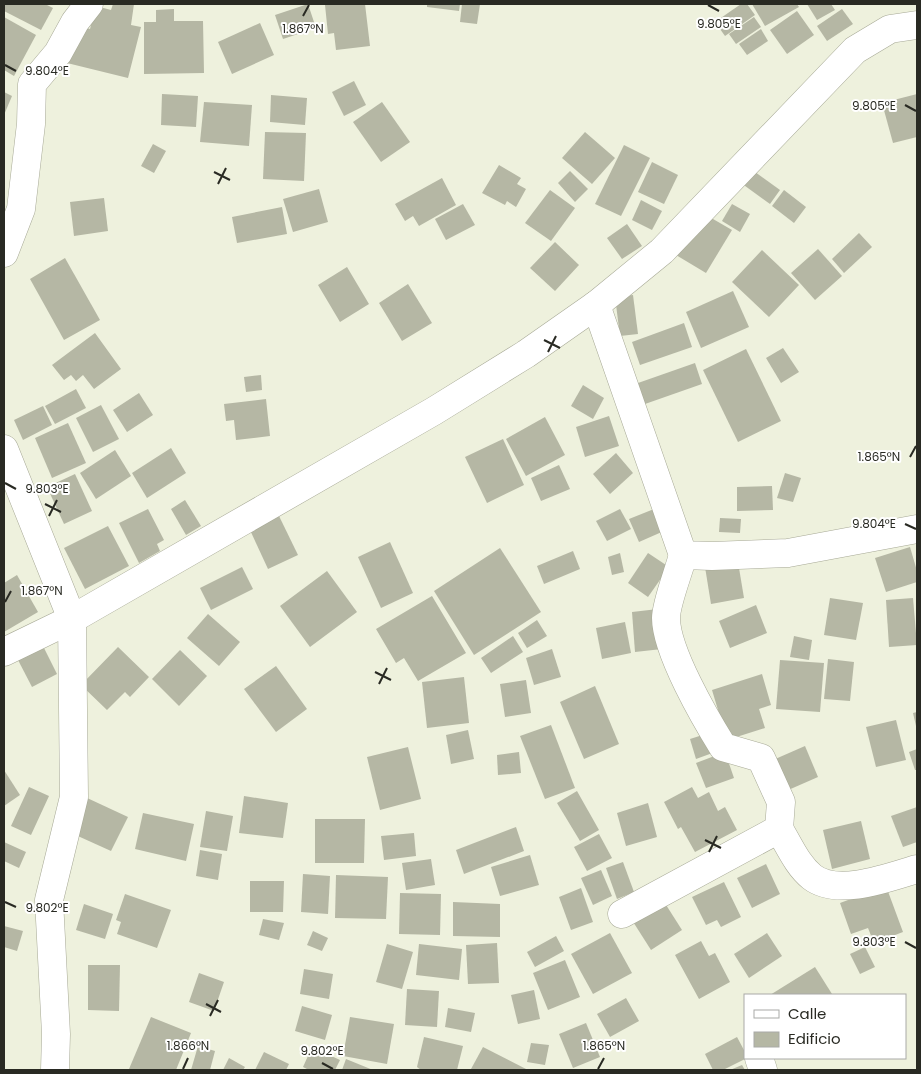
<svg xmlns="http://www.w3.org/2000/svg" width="921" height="1074" font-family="Poppins,sans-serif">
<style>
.building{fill:#b5b7a4}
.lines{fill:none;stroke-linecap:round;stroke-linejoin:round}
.minor-casing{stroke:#a7a996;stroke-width:29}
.minor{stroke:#fff;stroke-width:28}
.ticks{fill:none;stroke:#292a23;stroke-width:2}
.ticks-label{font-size:12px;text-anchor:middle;fill:#292a23;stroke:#fff;stroke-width:4;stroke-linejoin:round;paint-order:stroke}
</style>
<rect width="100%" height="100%" fill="#eef1dd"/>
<g class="building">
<path d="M5,4H45L53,8L41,30L4,11Z"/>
<path d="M113,4H134L131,25L141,27L128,78L67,63L72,41L79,43L83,27L90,29L96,6L111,10Z"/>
<path d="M308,4L316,28L283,39L275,15Z"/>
<path d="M336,4H365L370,46L336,50L334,33L328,34L325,5Z"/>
<path d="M427,4H460L459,11L427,7Z"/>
<path d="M462,4H480L477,24L460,22Z"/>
<path d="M741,4H747L755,15L725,36L715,22Z"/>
<path d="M752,4H797L799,7L765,26Z"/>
<path d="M807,4H831L835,10L817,20Z"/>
<path d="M174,9V21H203L204,73L144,74V22H156V10Z"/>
<path d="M842,9L853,24L827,41L817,26Z"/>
<path d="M797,11L814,35L787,54L770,30Z"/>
<path d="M4,17L36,35L14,76L4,70Z"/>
<path d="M754,17L761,27L736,44L729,34Z"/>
<path d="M260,23L274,55L232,74L218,42Z"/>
<path d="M761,29L768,41L747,55L739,44Z"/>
<path d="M354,81L366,105L344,116L332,92Z"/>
<path d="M4,92L12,96L4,115Z"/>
<path d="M162,94L198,96L196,127L161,125Z"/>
<path d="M917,94V137L893,143L882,103Z"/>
<path d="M271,95L307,98L305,125L270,122Z"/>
<path d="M204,102L252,105L249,146L200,142Z"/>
<path d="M382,102L410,142L381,162L353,122Z"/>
<path d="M265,132L306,133L304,181L263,179Z"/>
<path d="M585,132L615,158L592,184L562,158Z"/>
<path d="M153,144L166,151L154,173L141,166Z"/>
<path d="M624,145L650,158L621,216L595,204Z"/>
<path d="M652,162L678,175L664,204L638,192Z"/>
<path d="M499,165L521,178L517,184L526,189L516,207L507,201L505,205L482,193Z"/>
<path d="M751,169L780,190L770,204L741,183Z"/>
<path d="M570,171L588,189L575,202L558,183Z"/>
<path d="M442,178L456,205L419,226L413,216L405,221L395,204Z"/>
<path d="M319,189L328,222L293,232L283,199Z"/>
<path d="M550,190L575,208L551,241L525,223Z"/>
<path d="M784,190L806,207L794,223L772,206Z"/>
<path d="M104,198L108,231L74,236L70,202Z"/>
<path d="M641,200L662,211L652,230L632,220Z"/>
<path d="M463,204L475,225L446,240L435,219Z"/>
<path d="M732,204L750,214L740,232L722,221Z"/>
<path d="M282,207L287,234L237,243L232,217Z"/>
<path d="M701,212L732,230L706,273L676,255Z"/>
<path d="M627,224L642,246L622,259L607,238Z"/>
<path d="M859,233L872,247L844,273L832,259Z"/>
<path d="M555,242L579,265L555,291L530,268Z"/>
<path d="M818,249L842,276L815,300L791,273Z"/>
<path d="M762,250L799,285L769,317L732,282Z"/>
<path d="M65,258L100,320L64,340L30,279Z"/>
<path d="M347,267L369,304L340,322L318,285Z"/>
<path d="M408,284L432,323L402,341L379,303Z"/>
<path d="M733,291L749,327L701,348L686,312Z"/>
<path d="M633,295L638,334L620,336L615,297Z"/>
<path d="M684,323L692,347L640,365L632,342Z"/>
<path d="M95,333L121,369L94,389L83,375L76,381L71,375L64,380L52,365Z"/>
<path d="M783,348L799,372L781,383L766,358Z"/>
<path d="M746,349L781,421L738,442L703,370Z"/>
<path d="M695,363L702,384L645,404L638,383Z"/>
<path d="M261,375L262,390L246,392L244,377Z"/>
<path d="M583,385L604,398L593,419L571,406Z"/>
<path d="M76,389L86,408L55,424L45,406Z"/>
<path d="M139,393L153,415L127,432L113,410Z"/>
<path d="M266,399L270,436L236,440L234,420L226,421L224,404Z"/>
<path d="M101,405L119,439L93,452L76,418Z"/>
<path d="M43,406L52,425L23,440L14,420Z"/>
<path d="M609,416L619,446L585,457L576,427Z"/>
<path d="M545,417L565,455L526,476L506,439Z"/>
<path d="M68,423L86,463L52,478L35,438Z"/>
<path d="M503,439L524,485L487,503L465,457Z"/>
<path d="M171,448L186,473L147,498L132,473Z"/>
<path d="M115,450L131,476L96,499L80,473Z"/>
<path d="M616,453L633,473L610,494L593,474Z"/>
<path d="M559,465L570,489L541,501L531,478Z"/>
<path d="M785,473L801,478L793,502L777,498Z"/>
<path d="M75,474L92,511L64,524L47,487Z"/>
<path d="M772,486L773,510L737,511V487Z"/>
<path d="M185,500L201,526L186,535L171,509Z"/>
<path d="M148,509L164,540L157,544L160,551L139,563L119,523Z"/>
<path d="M620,509L631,529L607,541L596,521Z"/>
<path d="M654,509L664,531L639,542L629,519Z"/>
<path d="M279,516L298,555L268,569L250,530Z"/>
<path d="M720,518L741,519L740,533L719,532Z"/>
<path d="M108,526L129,566L85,589L64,548Z"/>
<path d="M390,542L413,593L381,608L358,557Z"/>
<path d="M910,547L917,571V582L886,592L875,558Z"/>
<path d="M500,548L541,612L474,655L434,591Z"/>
<path d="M573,551L580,569L544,584L537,566Z"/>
<path d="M620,553L624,572L612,575L608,557Z"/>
<path d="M648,553L669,567L648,597L628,583Z"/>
<path d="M738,562L744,598L711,604L705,567Z"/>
<path d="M242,567L253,589L211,610L200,588Z"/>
<path d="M327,571L357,612L310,647L280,606Z"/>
<path d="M17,575L38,612L4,632V583Z"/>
<path d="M432,596L466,653L418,681L404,658L396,663L376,629Z"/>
<path d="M830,598L863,603L856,640L824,635Z"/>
<path d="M913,598L917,645L889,647L886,600Z"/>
<path d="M756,605L767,633L730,648L719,621Z"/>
<path d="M658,609L662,649L635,652L632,612Z"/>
<path d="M208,614L240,642L219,666L187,638Z"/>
<path d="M537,620L547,636L527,648L518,633Z"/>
<path d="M625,622L631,653L602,659L596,628Z"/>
<path d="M513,636L523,652L491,673L481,658Z"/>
<path d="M794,636L812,640L809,660L790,657Z"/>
<path d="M43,646L57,674L32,687L18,660Z"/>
<path d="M118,647L149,677L130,697L125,692L107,710L81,685Z"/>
<path d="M552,649L561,677L534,685L526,658Z"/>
<path d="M180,650L207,676L179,706L152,679Z"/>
<path d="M828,659L854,662L850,701L824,699Z"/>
<path d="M780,660L824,663L820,712L776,709Z"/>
<path d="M276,666L307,709L276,732L244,689Z"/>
<path d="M762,674L771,705L759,709L765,728L727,740L712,690Z"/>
<path d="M464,677L469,723L427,728L422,682Z"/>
<path d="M526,680L531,713L505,717L500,684Z"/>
<path d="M595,686L619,744L584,759L560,702Z"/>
<path d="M917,712V726H916L913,713Z"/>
<path d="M896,720L906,760L876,767L866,727Z"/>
<path d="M551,725L575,788L545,799L520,736Z"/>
<path d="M468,730L474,759L451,764L446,735Z"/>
<path d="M712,732L718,751L696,759L690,739Z"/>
<path d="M805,746L818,777L786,791L773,760Z"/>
<path d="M408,747L421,799L380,810L367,757Z"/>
<path d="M917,749V770H915L909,752Z"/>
<path d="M519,752L521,773L498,775L497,755Z"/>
<path d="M725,752L734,778L706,788L696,763Z"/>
<path d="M4,770L20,795L4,806Z"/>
<path d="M29,787L49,796L31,835L11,826Z"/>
<path d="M692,787L698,798L709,792L718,811L725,807L737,830L695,852L681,827L678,829L664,802Z"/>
<path d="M577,791L599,830L580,841L557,803Z"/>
<path d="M244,796L288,803L283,838L239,833Z"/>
<path d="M85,797L128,817L111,851L69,832Z"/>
<path d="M648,803L657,837L626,846L617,813Z"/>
<path d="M917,807V842L903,847L891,816Z"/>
<path d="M206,811L233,816L227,851L200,847Z"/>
<path d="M143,813L194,824L186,861L135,849Z"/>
<path d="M315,819H365L364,863H315Z"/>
<path d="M861,821L870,859L832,869L823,830Z"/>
<path d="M516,827L524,851L464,874L456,850Z"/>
<path d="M414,833L416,856L384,860L381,836Z"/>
<path d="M599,834L612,858L587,871L574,847Z"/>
<path d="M4,842L26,852L19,868L4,861Z"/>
<path d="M200,850L222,854L218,880L196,876Z"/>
<path d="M530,855L539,885L500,896L491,867Z"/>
<path d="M431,859L435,885L406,890L402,863Z"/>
<path d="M623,862L634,892L617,899L606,868Z"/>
<path d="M766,864L780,894L752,908L737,878Z"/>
<path d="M601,870L612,896L593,905L581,878Z"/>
<path d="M303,874L330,876L328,914L301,912Z"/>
<path d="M336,875L388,877L386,919L335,918Z"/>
<path d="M250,881H284L283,912H250Z"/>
<path d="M724,882L741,917L721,927L717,920L706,925L692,897Z"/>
<path d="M886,886L903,932L874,943L868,928L851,934L840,903Z"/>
<path d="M581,888L593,922L571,930L559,897Z"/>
<path d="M400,893L441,894L440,935L399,934Z"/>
<path d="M125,894L171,910L157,948L117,934L121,922L116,920Z"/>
<path d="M661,897L682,930L651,950L630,917Z"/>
<path d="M453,902L500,904V937L453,936Z"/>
<path d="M84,904L113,914L105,939L76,930Z"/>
<path d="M263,919L284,923L279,940L259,935Z"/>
<path d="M4,926L23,931L17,951L4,947Z"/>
<path d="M313,931L328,938L322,951L307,945Z"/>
<path d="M610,933L632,973L593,994L571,954Z"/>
<path d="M767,933L782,956L749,978L734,954Z"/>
<path d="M556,936L564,951L535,967L527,952Z"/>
<path d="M701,941L709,956L715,953L730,982L699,999L675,955Z"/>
<path d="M497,943L499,983L468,984L466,945Z"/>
<path d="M387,944L413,952L402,989L376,982Z"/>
<path d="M419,944L462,949L459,980L416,975Z"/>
<path d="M865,947L875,967L860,974L850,954Z"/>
<path d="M565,960L580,997L548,1010L533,973Z"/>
<path d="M88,965H120L119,1011L88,1010Z"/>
<path d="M815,967L832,994L770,995Z"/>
<path d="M304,969L333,974L329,999L300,994Z"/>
<path d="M199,973L224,982L214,1011L189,1002Z"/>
<path d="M407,989L439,991L437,1027L405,1025Z"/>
<path d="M534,990L540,1019L518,1024L511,995Z"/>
<path d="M626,998L639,1021L610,1037L597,1014Z"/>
<path d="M302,1006L332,1015L325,1040L295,1031Z"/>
<path d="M448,1008L475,1013L471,1032L445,1027Z"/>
<path d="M151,1017L191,1033L176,1070L129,1069Z"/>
<path d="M350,1017L394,1024L387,1064L343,1056Z"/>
<path d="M586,1023L600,1057L573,1068L559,1034Z"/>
<path d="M424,1037L463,1046L457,1070H421L417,1067Z"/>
<path d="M737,1037L745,1052V1059L723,1070H713L705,1054Z"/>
<path d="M531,1043L549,1045L545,1065L527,1062Z"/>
<path d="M198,1046L215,1051L210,1070H191Z"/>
<path d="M312,1047L340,1060L335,1070H309L303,1067Z"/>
<path d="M483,1047L528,1070L471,1069Z"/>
<path d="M264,1052L289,1064L286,1070H255Z"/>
<path d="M229,1058L245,1067L243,1070H223Z"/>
<path d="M346,1059L373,1070H342Z"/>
<path d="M742,1065L745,1070H730Z"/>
</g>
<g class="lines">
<g class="minor-casing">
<g id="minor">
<path d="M4,253L21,209L31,124L32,84L58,53L75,22L89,4"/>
<path d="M596,305L683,555L712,556L788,553L917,529"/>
<path d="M4,449L72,619L74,797L49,900L56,1034L55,1070"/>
<path d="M4,652L72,619L434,411L526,354L596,305L662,251L855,50L890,29L917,25"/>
<path d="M779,829C789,845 797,865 812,877C838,897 890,877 917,869"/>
<path d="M622,914L779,829L781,802L761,758L723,747C705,718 666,651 666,618C666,603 679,571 683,555"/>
<path d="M759,1058L763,1070"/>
</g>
</g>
<use href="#minor" class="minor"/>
</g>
<path class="ticks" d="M708,5L719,11M303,16L309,5M5,65L16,71M905,105L916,111M214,172L230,180M218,184L226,168M544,340L560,348M548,352L556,336M910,457L916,446M5,483L16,489M45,504L61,512M49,516L57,500M905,524L916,529M5,602L11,591M375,672L391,680M379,684L387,668M705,840L721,848M709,852L717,836M5,902L16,907M905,942L916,948M206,1004L221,1012M210,1016L218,1000M322,1063L333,1069M183,1069L188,1058M598,1069L604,1058"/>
<g class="ticks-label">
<text x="719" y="28">9.805°E</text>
<text x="303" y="33">1.867°N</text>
<text x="47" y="75">9.804°E</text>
<text x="874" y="110">9.805°E</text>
<text x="879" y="461">1.865°N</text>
<text x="47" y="493">9.803°E</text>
<text x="874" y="528">9.804°E</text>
<text x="42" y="595">1.867°N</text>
<text x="47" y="912">9.802°E</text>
<text x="874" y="946">9.803°E</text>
<text x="188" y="1050">1.866°N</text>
<text x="604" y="1050">1.865°N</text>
<text x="322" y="1055">9.802°E</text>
</g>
<rect width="921" height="1074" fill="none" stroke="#292a23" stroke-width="10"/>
<rect x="744" y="994" width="162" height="65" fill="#ffffff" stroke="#a9aaa7"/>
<rect x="754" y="1010" width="25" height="8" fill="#ffffff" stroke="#a9aaa7"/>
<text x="788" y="1019" font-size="15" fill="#292a23">Calle</text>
<rect x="754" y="1032" width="25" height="15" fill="#b5b7a4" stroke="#a9aaa7"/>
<text x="788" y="1044" font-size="15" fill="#292a23">Edificio</text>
</svg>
